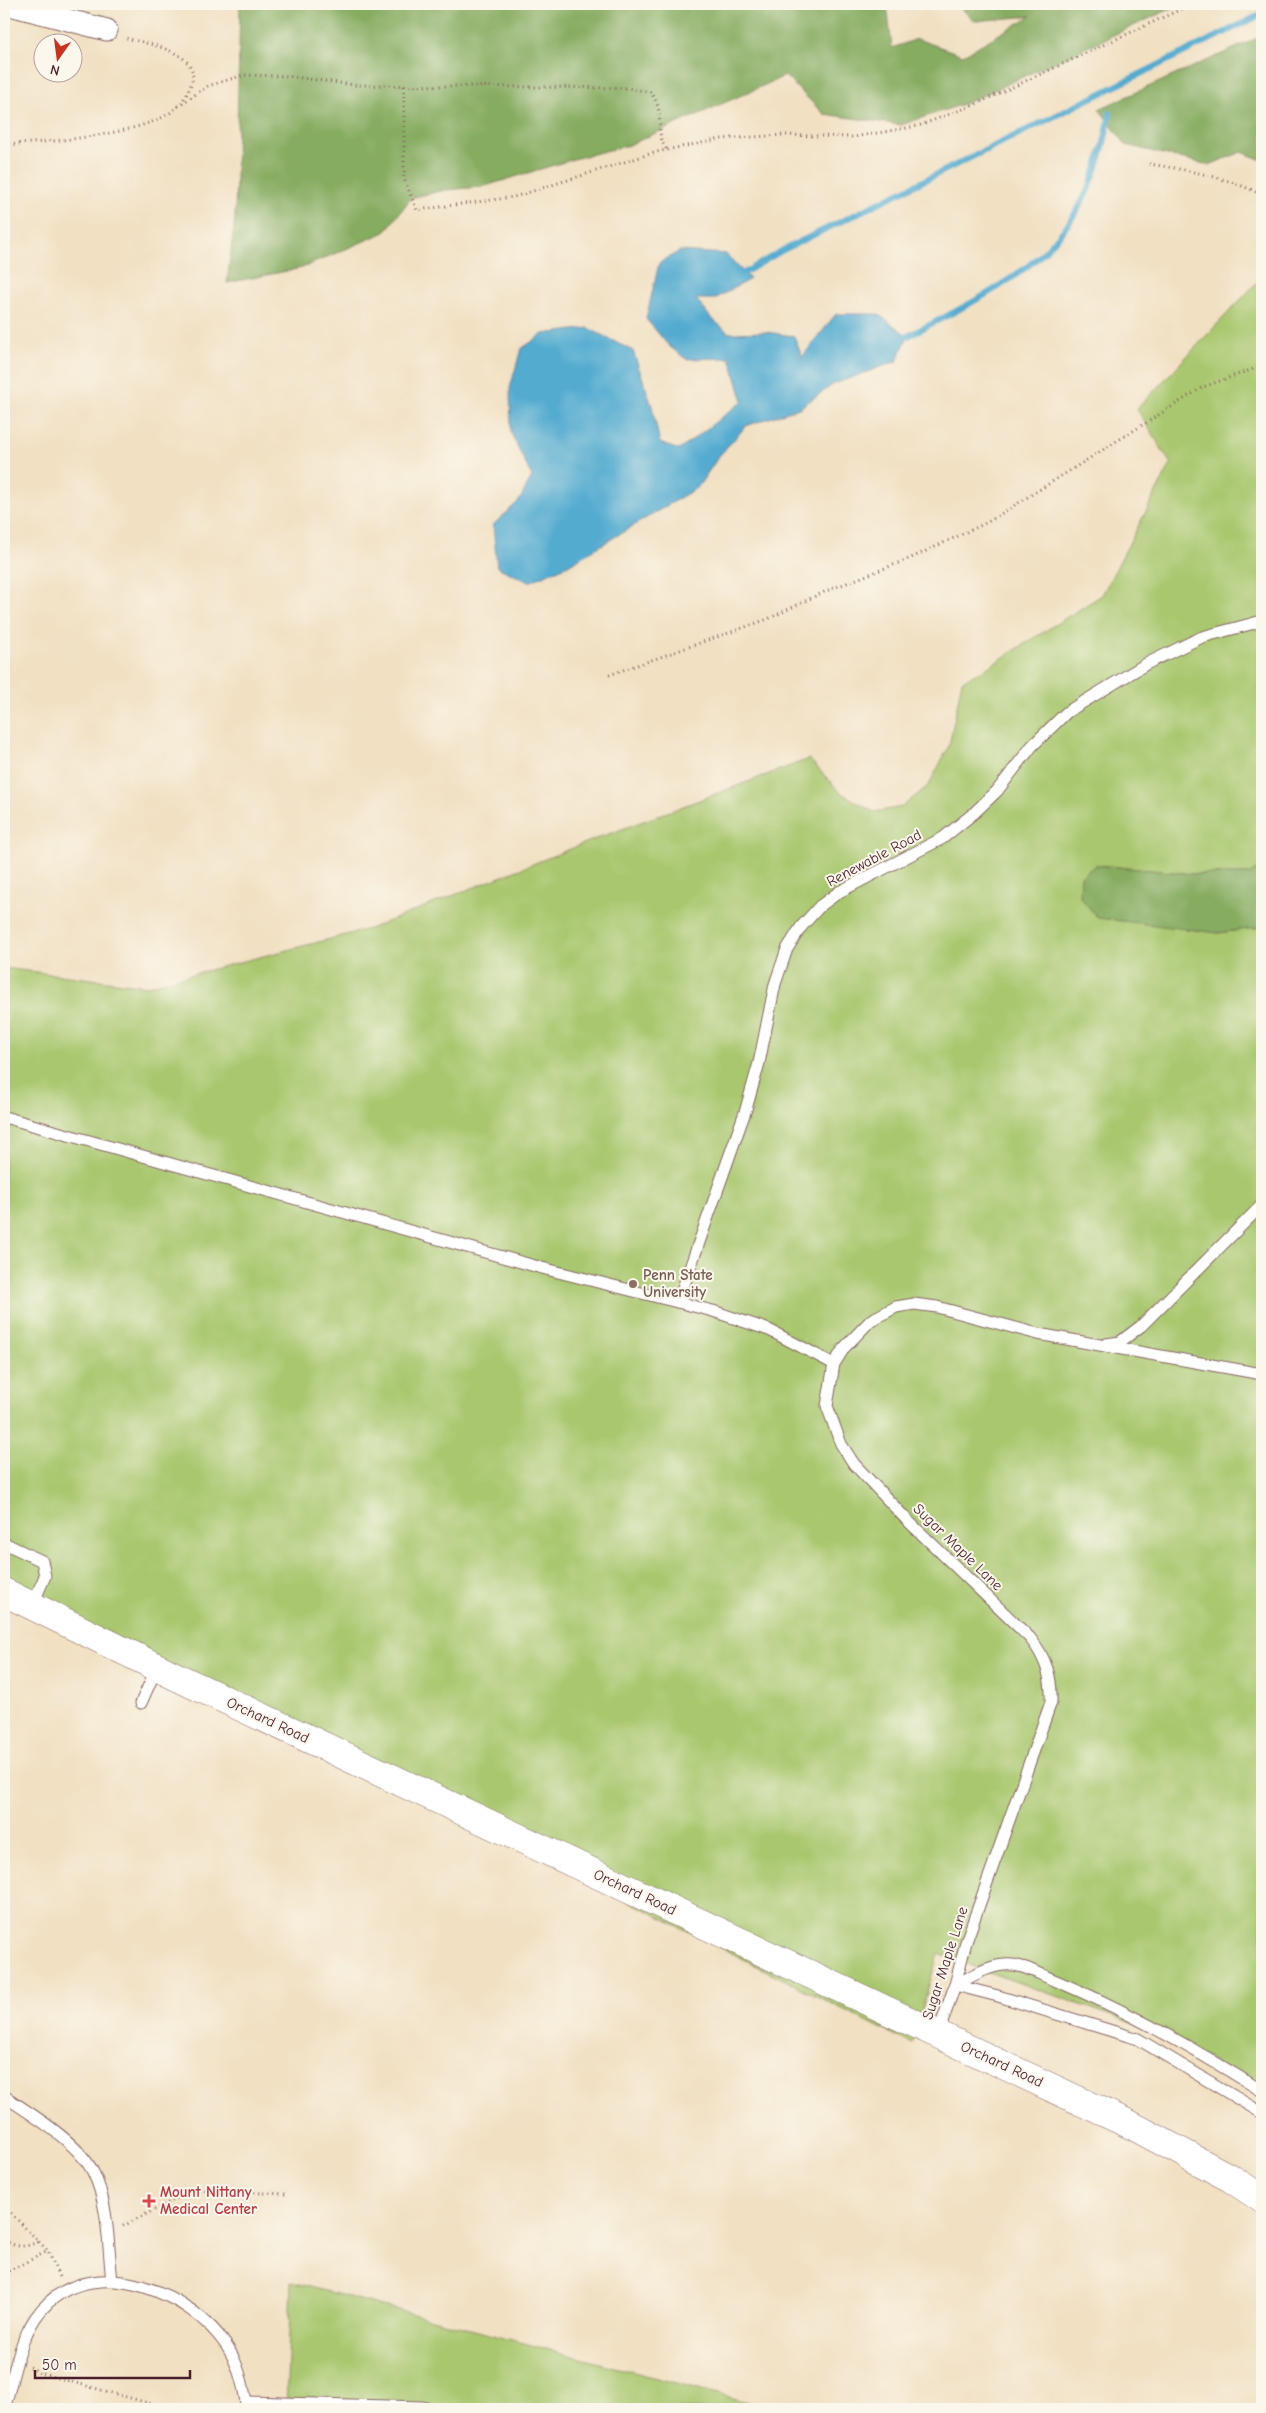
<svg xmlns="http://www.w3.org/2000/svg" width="1266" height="2413" font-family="'Comic Neue',sans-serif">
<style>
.green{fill:#a9c76e;stroke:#7a734c}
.forest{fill:#86ac61;stroke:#686646}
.water{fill:#53abd0;stroke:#4e657e}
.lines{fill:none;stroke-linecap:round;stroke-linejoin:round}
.stream{stroke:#53abd0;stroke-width:6}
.service-casing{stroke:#846360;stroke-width:13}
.minor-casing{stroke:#846360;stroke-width:23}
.tertiary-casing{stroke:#846360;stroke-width:29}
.path{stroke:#846360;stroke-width:3;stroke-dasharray:1 4;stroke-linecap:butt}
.service{stroke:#fff;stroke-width:11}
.minor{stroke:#fff;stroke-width:21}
.tertiary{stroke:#fff;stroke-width:28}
.education-dot{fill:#8d6e63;stroke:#fbf7ec;stroke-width:2}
.health-dot{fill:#e0444e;stroke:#fbf7ec;stroke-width:2}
.labels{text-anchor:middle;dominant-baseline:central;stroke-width:4;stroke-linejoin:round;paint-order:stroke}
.street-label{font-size:15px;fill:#4a1f2b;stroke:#fbf7ec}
.education-label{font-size:15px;font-weight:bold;fill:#785e54;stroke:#fbf7ec;text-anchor:start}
.health-label{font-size:15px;font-weight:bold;fill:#be3a42;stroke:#fbf7ec;text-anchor:start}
</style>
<rect width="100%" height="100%" fill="#fbf7ec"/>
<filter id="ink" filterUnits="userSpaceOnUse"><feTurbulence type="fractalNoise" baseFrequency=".02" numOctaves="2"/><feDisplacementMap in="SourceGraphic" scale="10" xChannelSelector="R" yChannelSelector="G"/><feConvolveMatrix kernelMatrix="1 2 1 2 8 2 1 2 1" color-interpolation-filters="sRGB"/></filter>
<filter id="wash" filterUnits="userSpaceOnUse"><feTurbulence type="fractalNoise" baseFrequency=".0096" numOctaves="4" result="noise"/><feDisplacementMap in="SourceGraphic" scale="20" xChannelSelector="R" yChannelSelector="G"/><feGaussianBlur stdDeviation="1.12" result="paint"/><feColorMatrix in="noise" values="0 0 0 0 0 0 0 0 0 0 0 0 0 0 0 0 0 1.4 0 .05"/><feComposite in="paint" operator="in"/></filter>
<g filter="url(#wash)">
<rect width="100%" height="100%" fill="#f1e0c2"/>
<g class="green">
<path d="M1262,277V867L1250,874H1193L1096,865L1218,933L1262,927V2093L1174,2038L938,1954L912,2044L4,1586V968L147,986L369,929L598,838L809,759L841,793L874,812L902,807L929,785L949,746L962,681L985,669L1102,595L1171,464L1137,409Z"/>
<path d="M291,2282L775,2409H286Z"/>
</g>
<g class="forest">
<path d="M240,4H887L892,48L917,39L963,55L1031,16L975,21L956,4H1181L966,103L901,125L824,114L785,76L629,145L577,158L482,187L445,190L411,198L385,232L302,268L227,283L235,218Z"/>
<path d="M1262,36V160L1242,152L1209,165L1126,145L1099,109Z"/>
<path d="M1096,865L1193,874H1250L1262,867V927L1218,933L1098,918L1080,897L1081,876Z"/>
</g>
<path class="water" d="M680,251L726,254L750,279L715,299H696L711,318L729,333L766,332L794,336L802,357L836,314H878L908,336L897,361L834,384L799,408L746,426L719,456L698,487L568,565L529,582L497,567L493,525L519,501L532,477L511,433L510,388L521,349L543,334L588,328L633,351L652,406L660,443L679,450L743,401L730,358L686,359L669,346L646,319L659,263Z"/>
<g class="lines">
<g class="stream">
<path d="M744,273L783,250L1262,14"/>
<path d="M908,336C1019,279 1088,247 1110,113"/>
</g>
</g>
</g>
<g filter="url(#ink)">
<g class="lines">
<g class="service-casing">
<g id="service">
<path d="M4,1117L542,1268L713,1311L769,1330L834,1364"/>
<path d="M678,1302L746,1109L759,1063L775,984L787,949L801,927L820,906L839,892L943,838L974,813L997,791L1032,746L1067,712L1146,664L1202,637L1262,621"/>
<path d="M1106,1344L1120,1342L1141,1326L1262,1205"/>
<path d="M4,1543L42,1561L45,1576L32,1606"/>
<path d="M141,1703L157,1667"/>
<path d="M955,1985C969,1978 987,1966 1004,1965C1021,1963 1039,1974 1054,1980C1127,2010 1195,2049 1262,2091"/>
<path d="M955,1985L998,1996L1138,2039L1262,2113"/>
<path d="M938,2034L955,1985L966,1942L1051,1702C1052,1677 1046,1658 1030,1638L906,1519L854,1464L841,1444L827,1406L834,1364L844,1348L871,1320L896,1307L914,1304L937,1307L1038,1334L1262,1374"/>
<path d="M4,2096C31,2114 78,2142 93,2172C109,2204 108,2247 112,2281"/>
<path d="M246,2402L422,2407L428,2409"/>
<path d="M4,2409C15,2373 19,2329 49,2302C100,2255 192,2294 226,2345C239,2364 244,2386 247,2409"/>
</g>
</g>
<g class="minor-casing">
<path id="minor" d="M6,4L107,30"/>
</g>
<g class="tertiary-casing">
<path id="tertiary" d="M4,1592L179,1678L1131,2125L1232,2179L1262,2199"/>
</g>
<g class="path">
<path d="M404,86V179L417,210L514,197L656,152L721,139L784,135L854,137L918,126L974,105L1192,4"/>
<path d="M178,106L208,86L244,75L286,76L355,85L627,88L650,92C668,114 652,130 667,150"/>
<path d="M4,145C47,142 128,136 165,116C179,108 186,98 191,84C203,52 147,44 126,38"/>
<path d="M1149,164C1187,170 1228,177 1262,195"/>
<path d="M609,675L768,619L826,591L911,558L988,522L1203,387L1262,366"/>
<path d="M4,2206L48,2251L59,2277"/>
<path d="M123,2226L193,2190L286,2194"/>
<path d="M4,2240C17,2248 25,2248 39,2241"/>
<path d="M4,2273L48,2251"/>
<path d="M30,2367L40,2373L170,2409"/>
</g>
<use href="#service" class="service"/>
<use href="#minor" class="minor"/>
<use href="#tertiary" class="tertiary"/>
</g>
</g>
<circle class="education-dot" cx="633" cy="1284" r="5"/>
<path class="health-dot" d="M146.5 2193.5h5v5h5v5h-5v5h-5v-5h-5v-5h5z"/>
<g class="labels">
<g class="street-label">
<text transform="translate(874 858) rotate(-28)">Renewable Road</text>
<text transform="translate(958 1547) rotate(44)">Sugar Maple Lane</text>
<text transform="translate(268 1720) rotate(25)">Orchard Road</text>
<text transform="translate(635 1892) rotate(25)">Orchard Road</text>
<text transform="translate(945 1963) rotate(-72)">Sugar Maple Lane</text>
<text transform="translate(1002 2064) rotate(25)">Orchard Road</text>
</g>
<g class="education-label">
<text x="643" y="1275">Penn State<tspan x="643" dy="17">University</tspan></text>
</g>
<g class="health-label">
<text x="160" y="2192">Mount Nittany<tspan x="160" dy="17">Medical Center</tspan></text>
</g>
</g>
<rect width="1266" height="2413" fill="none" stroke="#fbf7ec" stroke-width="20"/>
<g transform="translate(58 58) rotate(194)"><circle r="24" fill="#fbf7ec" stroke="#b4a19f"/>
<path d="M0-4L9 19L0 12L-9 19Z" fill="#c8321e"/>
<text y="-8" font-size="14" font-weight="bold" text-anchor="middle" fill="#4a1f2b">N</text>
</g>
<path d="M35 2370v8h155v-8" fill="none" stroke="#4a1f2b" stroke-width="2.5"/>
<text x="42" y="2370" font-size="15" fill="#4a1f2b" stroke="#fbf7ec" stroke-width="4" paint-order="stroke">50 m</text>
</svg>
